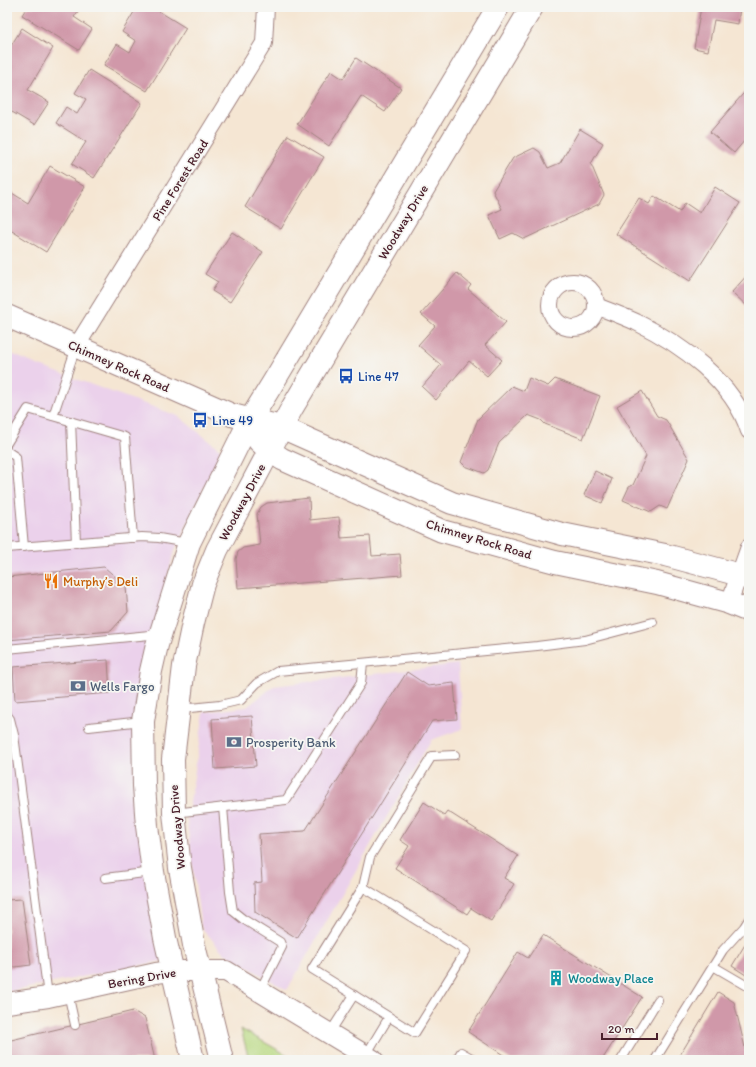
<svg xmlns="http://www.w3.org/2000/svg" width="756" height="1067" font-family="Itim,sans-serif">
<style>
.built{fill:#ebd1eb}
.green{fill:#b7d87f;stroke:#807c55}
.building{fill:#d098a9}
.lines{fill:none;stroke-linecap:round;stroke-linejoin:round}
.service-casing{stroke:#a0827f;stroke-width:10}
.minor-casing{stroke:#a0827f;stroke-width:18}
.tertiary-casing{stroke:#a0827f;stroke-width:22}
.secondary-casing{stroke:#a0827f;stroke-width:24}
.service{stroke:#fff;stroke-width:8}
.minor{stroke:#fff;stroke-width:16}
.tertiary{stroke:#fff;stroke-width:20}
.secondary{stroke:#fff;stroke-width:22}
.labels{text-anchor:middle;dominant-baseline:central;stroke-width:3.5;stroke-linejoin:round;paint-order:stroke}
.street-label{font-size:13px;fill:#4a1f2b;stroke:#f6f6f2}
.transit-label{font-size:13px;fill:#164399;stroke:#f6f6f2;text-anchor:start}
.food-label{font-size:13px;fill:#c56008;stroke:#f6f6f2;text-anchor:start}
.service-label{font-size:13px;fill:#4e5e75;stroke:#f6f6f2;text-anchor:start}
.culture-label{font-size:13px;fill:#0d838f;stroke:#f6f6f2;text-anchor:start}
</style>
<rect width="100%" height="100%" fill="#f6f6f2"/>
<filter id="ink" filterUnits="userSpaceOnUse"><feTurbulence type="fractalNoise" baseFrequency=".025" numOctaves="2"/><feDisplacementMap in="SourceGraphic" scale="8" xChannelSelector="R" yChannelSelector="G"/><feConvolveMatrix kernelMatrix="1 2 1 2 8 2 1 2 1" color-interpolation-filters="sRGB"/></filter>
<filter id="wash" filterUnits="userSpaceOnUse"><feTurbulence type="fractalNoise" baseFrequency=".012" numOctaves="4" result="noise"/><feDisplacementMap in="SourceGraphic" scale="16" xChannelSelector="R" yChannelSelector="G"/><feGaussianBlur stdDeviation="0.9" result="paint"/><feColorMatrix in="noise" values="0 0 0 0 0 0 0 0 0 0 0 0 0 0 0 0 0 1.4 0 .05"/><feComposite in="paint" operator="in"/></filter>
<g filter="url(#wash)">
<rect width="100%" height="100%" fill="#f5e6d3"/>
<g class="built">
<path d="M7,352L37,365L178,416L221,450L174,552L150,644L135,736L166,960L7,992Z"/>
<path d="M458,664L462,729L431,740L287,990L224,953L201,927L187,822L204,712L247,707L274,686Z"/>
</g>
<path class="green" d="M241,1029L296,1060H249Z"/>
<g id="blocks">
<g class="building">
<path d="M27,7H81L74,17L92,29L79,50L22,15Z"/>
<path d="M137,7H152L186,28L147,91L104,65L117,44L130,52L136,41L122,32Z"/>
<path d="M701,7H740L738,24L714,20L708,51L694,48Z"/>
<path d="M22,28L53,48L28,90L49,102L34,125L7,109V52Z"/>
<path d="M356,58L401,88L385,112L361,96L329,146L297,124L331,71L343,79Z"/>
<path d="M89,70L142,103L94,178L72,164L86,142L56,123L66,107L77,114L86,99L75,93Z"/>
<path d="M749,87V144L745,140L734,153L710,132Z"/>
<path d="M580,129L603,143L591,164L604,195L599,204L524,239L513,233L500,239L489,215L502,209L493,191L513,158L534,148L540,152L548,168L560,163Z"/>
<path d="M288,135L324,157L281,229L245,207Z"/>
<path d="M50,166L85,187L46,252L7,228V202L12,193L28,203Z"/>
<path d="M715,187L740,203L690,281L616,234L639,198L649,204L654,196L680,212L685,203L700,213Z"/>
<path d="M232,232L263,252L230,302L212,291L218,282L205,274Z"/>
<path d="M457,273L471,285L468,289L506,322L485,345L502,360L487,376L469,361L436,400L422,387L441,365L418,345L435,326L421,314Z"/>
<path d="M749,273V308L732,292Z"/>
<path d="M529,378L548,386L555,379L600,396L583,439L545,424L541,420L528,415L499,443L488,470L484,473L465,466L461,462L478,419L512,386L524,391Z"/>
<path d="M642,391L657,416L666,420L689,459L667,509L660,506L651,512L623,500L629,487L633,485L646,456L617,406Z"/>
<path d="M595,471L612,479L602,503L584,495Z"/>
<path d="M309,498L310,520L339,517L341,538L370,536L372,556L400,554L402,575L238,588L236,559L238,552L243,548L260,545L257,514L261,507L267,503Z"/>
<path d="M104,567L126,586L128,612L111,631L7,640V577Z"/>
<path d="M108,660L110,693L15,701L13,667Z"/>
<path d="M407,672L428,686L454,683L457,719L432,721L297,938L255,912L254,883L262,882L259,834L305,831Z"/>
<path d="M252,716L256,766L215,769L212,719Z"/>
<path d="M424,802L444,815L447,811L518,856L504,878L514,884L491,921L471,908L467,914L395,868L409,846L400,840Z"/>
<path d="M22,899L31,965L7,968V900Z"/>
<path d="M543,935L642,997L602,1060H511L468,1032L518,952L528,958Z"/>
<path d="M749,938V977L732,966Z"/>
<path d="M718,992L734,1002L748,1060H677Z"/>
<path d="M133,1011L145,1018L155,1060H7V1041Z"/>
</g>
</g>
</g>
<g filter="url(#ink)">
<use href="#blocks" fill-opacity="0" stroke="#a0827f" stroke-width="1"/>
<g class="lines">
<g class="service-casing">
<g id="service">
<path d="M53,416L76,347"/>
<path d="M71,421L76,543"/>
<path d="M7,443L28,409L125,437L133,538"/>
<path d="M7,451L16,457L24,547"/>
<path d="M7,548L142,537L159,538L187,543"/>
<path d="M7,649L160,634"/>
<path d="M180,709L220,705L241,700L257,683L278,671L537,646L585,640L653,622"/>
<path d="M7,715L10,719L14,735L48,996"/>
<path d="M89,727L142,721"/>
<path d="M223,807L230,892L233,911L243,919L280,942L282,947L260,990"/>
<path d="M174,813L286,800L361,683L363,663"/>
<path d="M105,878L152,872"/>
<path d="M363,887L466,951L415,1033L312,969Z"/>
<path d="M363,887L370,857L432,756L455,755"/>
<path d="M713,966L749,987"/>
<path d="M68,993L75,1025"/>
<path d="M329,1034L354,995"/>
<path d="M366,1055L389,1017"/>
<path d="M456,1060L461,1052L475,1060"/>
<path d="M621,1060L658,1000"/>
<path d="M655,1060L723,950L744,927L749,919"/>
</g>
</g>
<g class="minor-casing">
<g id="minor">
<circle cx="573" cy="305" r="23"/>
<path d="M596,306C609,311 623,316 636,322C681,344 733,381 749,431"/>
<path d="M76,347L264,43L266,7"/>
<path d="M729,603L749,547"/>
</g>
</g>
<g class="tertiary-casing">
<path id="tertiary" d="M7,1003L48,997L156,973L172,971H226L373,1060"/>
</g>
<g class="secondary-casing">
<g id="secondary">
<path d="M7,316L232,415L281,427L452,503L562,534L665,555L740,575L749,579"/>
<path d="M259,441L269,450L282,459L442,531L555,562L657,583L729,603L749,611"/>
<path d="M193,1060L165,938L153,872L147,826L144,786L143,721L151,671L157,645L189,543L250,420L274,381L498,7"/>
<path d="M222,1060L194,945L180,868L174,813L173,759L184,666L193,623L203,584L217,550L292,408L532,7"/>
</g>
</g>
<use href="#service" class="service"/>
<use href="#minor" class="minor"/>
<use href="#tertiary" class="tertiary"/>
<use href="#secondary" class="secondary"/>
</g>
</g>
<defs>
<g id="bus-bare" transform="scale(1.2)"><path d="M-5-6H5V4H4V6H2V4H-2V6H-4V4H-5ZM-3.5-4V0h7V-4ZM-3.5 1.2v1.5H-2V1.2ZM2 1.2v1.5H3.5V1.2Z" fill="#1a4fb4" stroke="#f6f6f2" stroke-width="2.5" paint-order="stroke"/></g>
<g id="restaurant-bare" transform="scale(1.2)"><path d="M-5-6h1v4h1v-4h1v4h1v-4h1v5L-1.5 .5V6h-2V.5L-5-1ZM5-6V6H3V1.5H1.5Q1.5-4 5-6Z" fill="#e8710a" stroke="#f6f6f2" stroke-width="2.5" paint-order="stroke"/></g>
<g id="bank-bare" transform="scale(1.2)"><path d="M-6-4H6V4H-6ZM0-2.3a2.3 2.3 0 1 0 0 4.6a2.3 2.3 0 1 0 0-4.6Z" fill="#5c6f8a" stroke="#f6f6f2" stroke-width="2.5" paint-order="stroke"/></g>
<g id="building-bare" transform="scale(1.2)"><path d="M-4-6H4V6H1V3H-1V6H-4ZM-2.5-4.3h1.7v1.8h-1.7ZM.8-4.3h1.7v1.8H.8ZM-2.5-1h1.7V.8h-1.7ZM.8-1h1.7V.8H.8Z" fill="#0f9aa8" stroke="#f6f6f2" stroke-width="2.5" paint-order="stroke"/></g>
</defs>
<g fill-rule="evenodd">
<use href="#bus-bare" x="346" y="376"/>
<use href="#bus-bare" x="200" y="420"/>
<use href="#restaurant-bare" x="51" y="581"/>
<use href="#bank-bare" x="78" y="686"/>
<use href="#bank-bare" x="234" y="742"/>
<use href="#building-bare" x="556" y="978"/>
</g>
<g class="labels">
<g class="street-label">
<text transform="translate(180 180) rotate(-58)">Pine Forest Road</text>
<text transform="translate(403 222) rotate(-59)">Woodway Drive</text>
<text transform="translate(119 366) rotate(24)">Chimney Rock Road</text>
<text transform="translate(242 502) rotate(-62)">Woodway Drive</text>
<text transform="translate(479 539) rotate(17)">Chimney Rock Road</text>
<text transform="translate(177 827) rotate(-95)">Woodway Drive</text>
<text transform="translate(142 978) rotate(-10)">Bering Drive</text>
</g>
<g class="transit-label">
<text x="358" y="376">Line 47</text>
<text x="212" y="420">Line 49</text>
</g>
<g class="food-label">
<text x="63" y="581">Murphy’s Deli</text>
</g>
<g class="service-label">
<text x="90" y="686">Wells Fargo</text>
<text x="246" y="742">Prosperity Bank</text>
</g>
<g class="culture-label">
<text x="568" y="978">Woodway Place</text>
</g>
</g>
<rect width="756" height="1067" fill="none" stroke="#f6f6f2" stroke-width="24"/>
<path d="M602 1033v6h55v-6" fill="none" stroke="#4a1f2b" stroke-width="2"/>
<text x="608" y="1033" font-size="12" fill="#4a1f2b" stroke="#f6f6f2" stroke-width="3" paint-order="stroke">20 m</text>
</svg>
